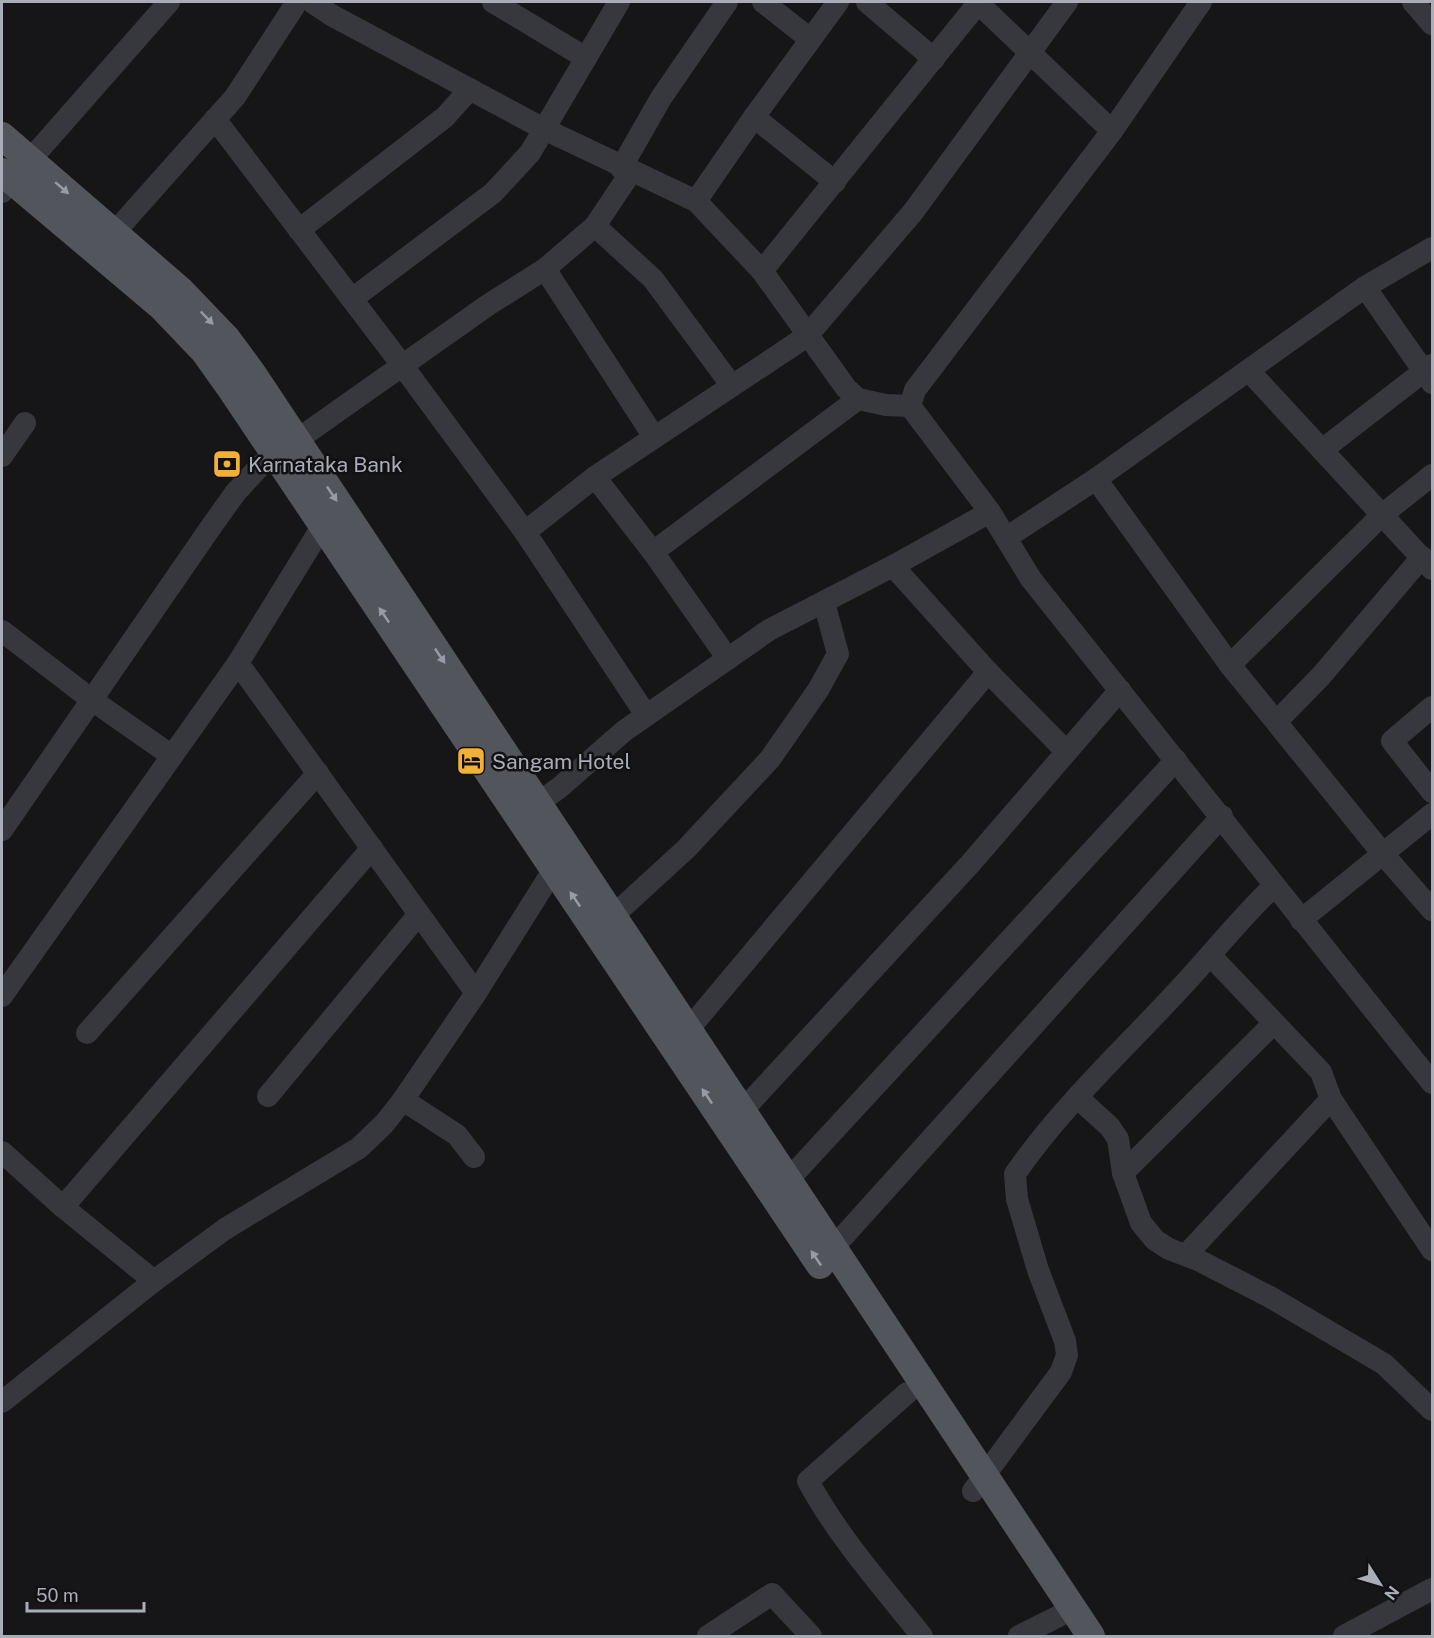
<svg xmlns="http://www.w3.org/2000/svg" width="1434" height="1638" font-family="'Public Sans',sans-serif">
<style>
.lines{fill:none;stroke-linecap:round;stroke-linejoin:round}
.minor{stroke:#37383d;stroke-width:22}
.major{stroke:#53555c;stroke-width:28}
.oneway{fill:#979ba6}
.labels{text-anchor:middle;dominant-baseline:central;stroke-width:5;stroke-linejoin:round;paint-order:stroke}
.poi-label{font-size:21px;fill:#a8adb8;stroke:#111113;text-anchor:start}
</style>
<rect width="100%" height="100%" fill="#161618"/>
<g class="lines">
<g class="minor">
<path d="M312,2L333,16L544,129L696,201L762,271L846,388L858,399L886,405L910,406"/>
<path d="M493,2L586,58"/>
<path d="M763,2L810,39"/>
<path d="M867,2L934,59"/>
<path d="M977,2L1112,131"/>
<path d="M1201,2L1112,131L915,390L910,406L990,512L1031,579L1432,1083"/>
<path d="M1413,2L1432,24"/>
<path d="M754,117L835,182"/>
<path d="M215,119L402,365L525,532L646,715"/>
<path d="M621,168L661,98L727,2"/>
<path d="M2,192L169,2"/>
<path d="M696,201L754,117L838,2"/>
<path d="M595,226L653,279L732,386"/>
<path d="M299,230L445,117L470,89"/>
<path d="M114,233L235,97L297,2"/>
<path d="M545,269L654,437"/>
<path d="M762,271L979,2"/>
<path d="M1365,287L1432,248"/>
<path d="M352,299L493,193L530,153L619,2"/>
<path d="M1249,371L1432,569"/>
<path d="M1432,383L1365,287L1096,479L1230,665L1383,854L1432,910"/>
<path d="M1322,450L1432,365"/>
<path d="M2,456L25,423"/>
<path d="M595,477L653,552L728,659"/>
<path d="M525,532L595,477L807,336L913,212L1067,2"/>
<path d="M1006,538L1096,479"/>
<path d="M653,552L858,399"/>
<path d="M893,566L988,672L1066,751"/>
<path d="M2,631L92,700L172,756"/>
<path d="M238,663L476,993"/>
<path d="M1230,665L1383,514L1432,475"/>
<path d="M1432,707L1392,741L1432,792"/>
<path d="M1277,721L1321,676L1422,557"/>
<path d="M524,813L559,788L624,731L769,630L893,566L990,512"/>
<path d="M2,830L213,524L236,492L260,466L488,305L545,269L595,226L631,172"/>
<path d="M1301,920L1432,814"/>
<path d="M602,926L686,849L770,759L818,690L838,654L824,602"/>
<path d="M1211,956L1321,1072L1331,1099L1432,1250"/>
<path d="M2,996L238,663L323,525"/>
<path d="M688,1030L988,672"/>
<path d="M87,1033L318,773"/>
<path d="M268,1096L419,914"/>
<path d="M1078,1098L1110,1127L1118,1139L1123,1173L1141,1223L1155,1240L1169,1249L1198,1260L1270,1297L1384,1364L1432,1410"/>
<path d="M403,1100L457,1135L474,1157"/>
<path d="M742,1111L970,864L1120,690"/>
<path d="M2,1152L63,1207L154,1281"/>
<path d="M1123,1173L1274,1023"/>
<path d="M777,1192L1176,760"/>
<path d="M63,1207L372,848"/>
<path d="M833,1248L1222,816"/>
<path d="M1186,1255L1331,1099"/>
<path d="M907,1393L808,1481C839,1538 882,1586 922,1636"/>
<path d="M2,1402L154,1281L225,1229L359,1148L384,1124L403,1100L476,993L554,869"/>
<path d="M973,1491L1061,1372L1067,1355L1065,1341L1038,1270L1017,1199L1015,1174C1059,1110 1119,1054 1172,997C1207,961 1237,921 1274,886"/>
<path d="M708,1636L772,1594L811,1636"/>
<path d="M1019,1636L1059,1616"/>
<path d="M1344,1636L1432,1589"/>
</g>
<g class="major">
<path d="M2,136L180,290L227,339L252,373L1091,1636"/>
<path d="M2,172L162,307L204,351L231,389L820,1265"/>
</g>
</g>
<defs><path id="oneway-solid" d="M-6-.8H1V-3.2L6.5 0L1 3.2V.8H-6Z" transform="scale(1.5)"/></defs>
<g class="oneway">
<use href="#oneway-solid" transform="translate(62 188) rotate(41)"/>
<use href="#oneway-solid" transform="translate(207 318) rotate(46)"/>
<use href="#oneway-solid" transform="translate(332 494) rotate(56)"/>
<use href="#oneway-solid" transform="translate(384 615) rotate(-124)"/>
<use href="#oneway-solid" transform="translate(440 656) rotate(56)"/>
<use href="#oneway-solid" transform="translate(575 899) rotate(-124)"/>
<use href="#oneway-solid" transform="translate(707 1096) rotate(-124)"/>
<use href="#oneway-solid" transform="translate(816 1258) rotate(-124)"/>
</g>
<defs>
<g id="bank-square" transform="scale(1.5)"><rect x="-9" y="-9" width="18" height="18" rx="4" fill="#f2b134" stroke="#111113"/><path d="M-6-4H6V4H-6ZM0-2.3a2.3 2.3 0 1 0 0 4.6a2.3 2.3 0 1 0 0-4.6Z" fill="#111"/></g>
<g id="hotel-square" transform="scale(1.5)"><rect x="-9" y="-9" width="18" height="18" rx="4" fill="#f2b134" stroke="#111113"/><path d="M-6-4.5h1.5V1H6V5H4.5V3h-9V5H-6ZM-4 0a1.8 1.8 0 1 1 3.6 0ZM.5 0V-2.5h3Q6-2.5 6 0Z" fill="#111"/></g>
</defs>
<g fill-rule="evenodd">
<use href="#bank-square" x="227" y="464"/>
<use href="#hotel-square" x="471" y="761"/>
</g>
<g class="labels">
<g class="poi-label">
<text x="248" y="464">Karnataka Bank</text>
<text x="492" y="761">Sangam Hotel</text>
</g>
</g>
<rect width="1434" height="1638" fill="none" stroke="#a8adb8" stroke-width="6"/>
<g transform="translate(1380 1584) rotate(127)" stroke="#111113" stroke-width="4.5" paint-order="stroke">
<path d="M0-4.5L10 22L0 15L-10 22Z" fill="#a8adb8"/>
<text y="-9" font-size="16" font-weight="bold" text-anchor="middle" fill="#a8adb8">N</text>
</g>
<path d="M27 1602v9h117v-9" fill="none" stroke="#a8adb8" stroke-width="3"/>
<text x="36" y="1602" font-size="18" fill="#a8adb8" stroke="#111113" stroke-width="4.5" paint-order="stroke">50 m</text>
</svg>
